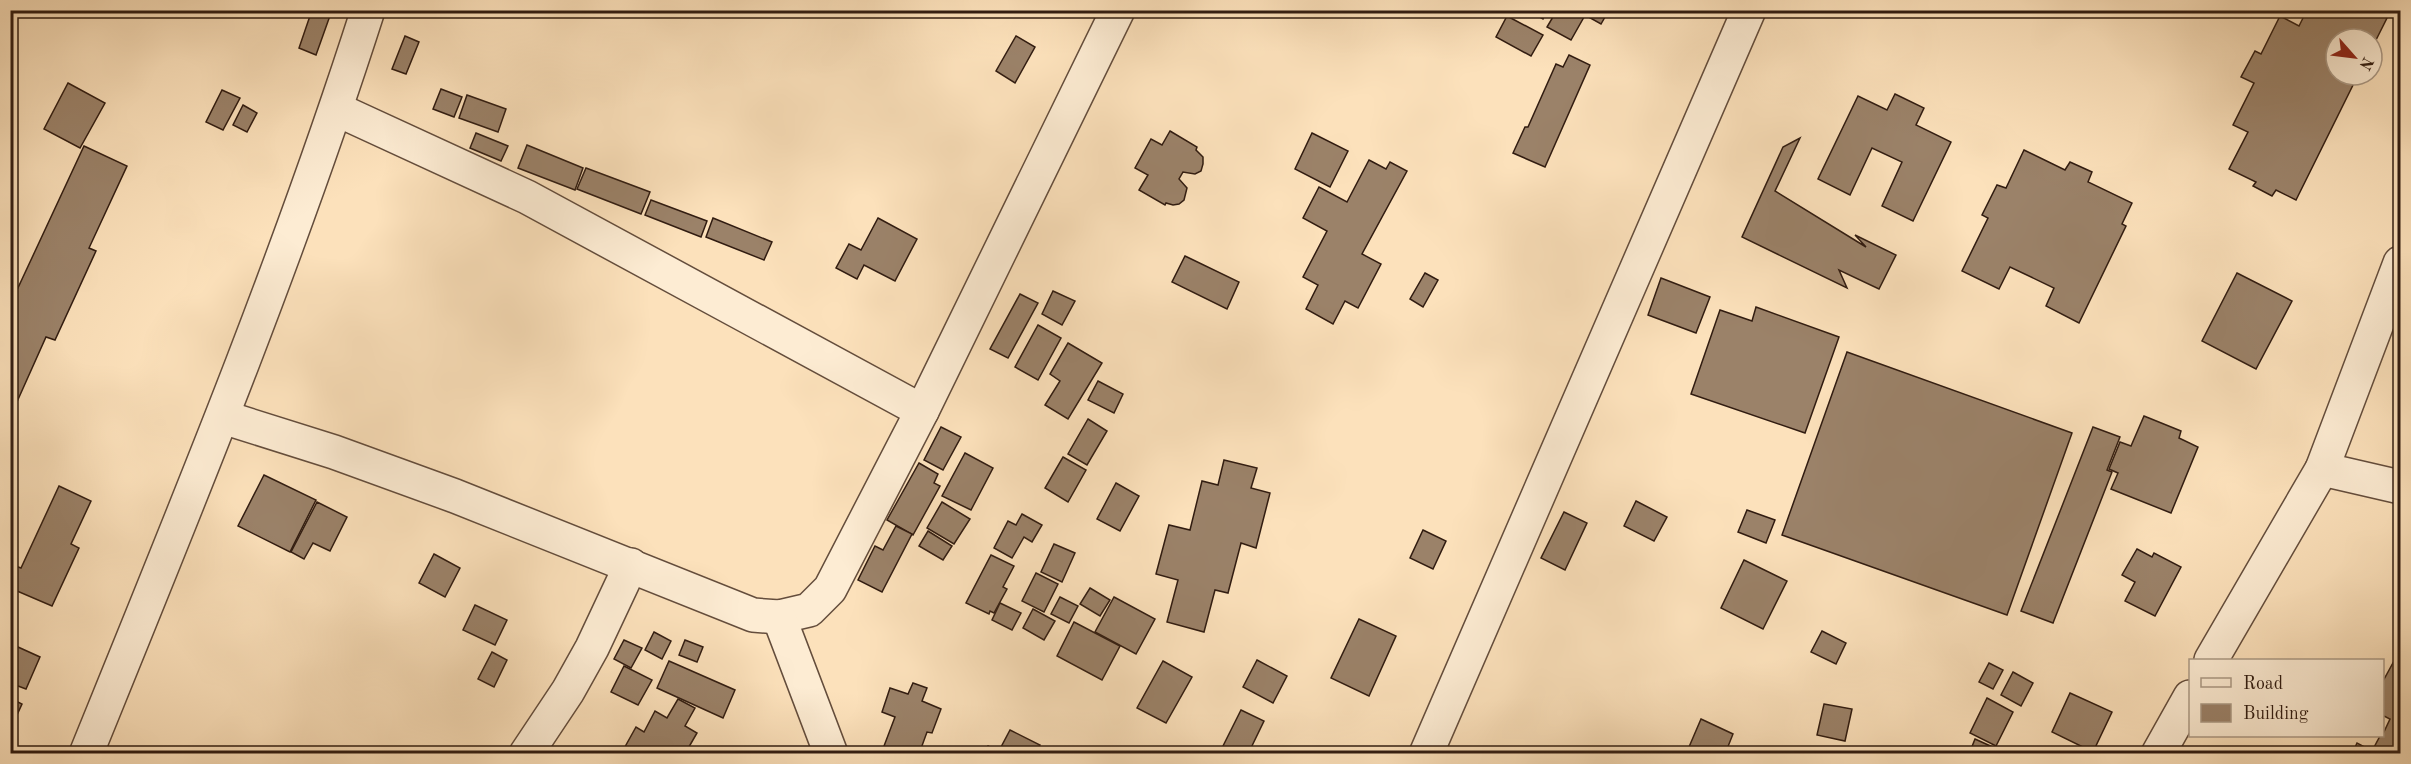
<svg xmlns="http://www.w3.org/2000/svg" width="2411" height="764" font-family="'Old Standard TT',serif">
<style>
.building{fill:#9b8269;stroke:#311c11;stroke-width:1.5}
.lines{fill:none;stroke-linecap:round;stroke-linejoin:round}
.minor-casing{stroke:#644d3c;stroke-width:36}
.minor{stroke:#fdecd3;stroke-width:33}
</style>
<rect width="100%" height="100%" fill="#fce1bb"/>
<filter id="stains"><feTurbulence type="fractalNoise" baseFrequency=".00333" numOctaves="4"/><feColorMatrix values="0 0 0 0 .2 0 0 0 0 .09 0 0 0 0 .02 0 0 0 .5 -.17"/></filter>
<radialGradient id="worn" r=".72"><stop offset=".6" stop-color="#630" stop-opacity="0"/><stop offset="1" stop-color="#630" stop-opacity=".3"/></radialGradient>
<g class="building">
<path d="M312,10H332L316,55L299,48Z"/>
<path d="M1527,10H1547L1543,19Z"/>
<path d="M1557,10H1572L1584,17L1571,40L1547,27Z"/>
<path d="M1576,10H1609L1601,24Z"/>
<path d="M2298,10H2372L2387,18L2372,48V39H2336V75H2358L2296,200L2276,190L2272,196L2253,186L2256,182L2229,169L2248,132L2233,125L2254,83L2241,77L2255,51L2261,54L2280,16L2299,26L2304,16Z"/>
<path d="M1507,16L1543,35L1531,56L1496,37Z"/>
<path d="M405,36L419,42L406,74L392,69Z"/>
<path d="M1016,36L1035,47L1015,83L996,71Z"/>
<path d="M1569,55L1590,65L1545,167L1513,153L1525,127H1528L1556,64L1563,67Z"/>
<path d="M68,83L105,103L80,148L44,129Z"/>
<path d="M441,89L462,97L454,117L433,109Z"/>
<path d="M222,90L240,98L223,130L206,122Z"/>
<path d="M1895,94L1924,108L1916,125L1951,142L1913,221L1882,206L1902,162L1872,148L1850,195L1818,179L1858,96L1887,110Z"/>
<path d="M467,95L506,109L498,132L459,118Z"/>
<path d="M243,105L257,113L247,132L233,125Z"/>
<path d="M1170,131L1197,147L1196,150L1203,157V164L1201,171L1195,174L1183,172L1179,179L1187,188L1184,200L1179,204L1173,205L1166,203L1165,205L1139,190L1148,175L1135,168L1151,139L1162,145Z"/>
<path d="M476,133L508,146L501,161L470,148Z"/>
<path d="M1312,133L1348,151L1330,187L1295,169Z"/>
<path d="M1800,138L1775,191L1866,247L1855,235L1896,255L1879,289L1839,270L1847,288L1742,237L1783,147Z"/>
<path d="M527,145L583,168L575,190L518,168Z"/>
<path d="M84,146L127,166L89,248L96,251L55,340L46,337L16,404L10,401V305Z"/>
<path d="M2024,150L2065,170L2070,162L2092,172L2088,182L2132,203L2122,224L2126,226L2079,323L2046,306L2054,288L2010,267L1999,289L1962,271L1988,218L1982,215L1997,185L2006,188Z"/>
<path d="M1369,160L1386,169L1390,162L1407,171L1362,254L1381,264L1358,308L1345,301L1333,324L1306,309L1318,285L1303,277L1327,231L1303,218L1319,187L1347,202Z"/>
<path d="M586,168L650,192L641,214L577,189Z"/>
<path d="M651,200L707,221L701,237L645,215Z"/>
<path d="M713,218L772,242L764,260L706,237Z"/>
<path d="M878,218L917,239L895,281L864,265L857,279L836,268L849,244L861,250Z"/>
<path d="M1185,256L1239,282L1227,309L1172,282Z"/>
<path d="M1425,273L1438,280L1423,307L1410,299Z"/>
<path d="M2237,273L2292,301L2256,369L2202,341Z"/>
<path d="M1661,278L1710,297L1696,333L1648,315Z"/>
<path d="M1053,291L1075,301L1062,325L1042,314Z"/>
<path d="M1020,294L1038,303L1008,358L990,349Z"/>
<path d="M1756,307L1839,337L1805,433L1691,394L1720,310L1752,321Z"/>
<path d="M1038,325L1061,338L1038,380L1015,367Z"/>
<path d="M1068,343L1102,363L1068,419L1045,405L1060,381L1050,374Z"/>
<path d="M1847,352L2072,433L2007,615L1782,535Z"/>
<path d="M1098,381L1123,394L1114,413L1088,400Z"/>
<path d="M2144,416L2181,431L2179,438L2198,447L2171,513L2111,489L2118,473L2109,469L2120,442L2131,446Z"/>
<path d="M1088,419L1107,431L1087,465L1068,454Z"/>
<path d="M941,427L961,437L943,470L924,460Z"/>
<path d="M2093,427L2120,437L2107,470L2112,472L2053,623L2021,611Z"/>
<path d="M965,453L993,468L971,510L942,496Z"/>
<path d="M1063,457L1086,470L1068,502L1045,488Z"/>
<path d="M1224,460L1257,468L1251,488L1270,493L1256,548L1241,543L1228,593L1215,590L1204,632L1167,622L1178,580L1156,574L1169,525L1190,530L1202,481L1218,485Z"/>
<path d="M919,463L938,474L934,483L940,486L913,535L887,520Z"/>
<path d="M264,475L316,500L290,552L238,526Z"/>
<path d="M1116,483L1139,496L1120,531L1097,519Z"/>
<path d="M59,486L91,501L71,544L79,548L52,606L10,588V564L21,568Z"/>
<path d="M1636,501L1667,517L1654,541L1624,526Z"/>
<path d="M317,502L347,517L330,551L313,543L304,559L291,552Z"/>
<path d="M942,502L970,519L954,544L927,528Z"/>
<path d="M1747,510L1775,520L1766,543L1738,532Z"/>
<path d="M1564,512L1587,523L1565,570L1541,558Z"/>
<path d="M1022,514L1042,525L1032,542L1024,537L1012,558L994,548L1008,521L1016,525Z"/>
<path d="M896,526L912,534L882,592L858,580L875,546L883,550Z"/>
<path d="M1423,530L1446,541L1433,569L1410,558Z"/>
<path d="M928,531L952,546L943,560L919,546Z"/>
<path d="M1054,544L1075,553L1062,582L1041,572Z"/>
<path d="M2137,549L2152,557L2154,553L2181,567L2155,616L2125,601L2135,582L2122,575Z"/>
<path d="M434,554L460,568L445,597L419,583Z"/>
<path d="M991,555L1014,566L1003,587L1007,589L994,613L990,611L989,614L966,603Z"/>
<path d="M1744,560L1787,581L1763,629L1721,608Z"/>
<path d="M1036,573L1058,584L1044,612L1022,601Z"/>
<path d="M1090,588L1110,600L1100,616L1080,604Z"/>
<path d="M1060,597L1078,606L1069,623L1051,614Z"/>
<path d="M1114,597L1155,619L1136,654L1095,632Z"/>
<path d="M1000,603L1021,613L1012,630L992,620Z"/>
<path d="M475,605L507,620L495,645L463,630Z"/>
<path d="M1033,609L1055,621L1044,640L1023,628Z"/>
<path d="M1359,619L1396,636L1369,696L1331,678Z"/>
<path d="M1074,622L1120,646L1102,680L1057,656Z"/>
<path d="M1822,631L1846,643L1836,664L1811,652Z"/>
<path d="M654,632L671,641L662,659L645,650Z"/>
<path d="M624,640L642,648L631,668L614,659Z"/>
<path d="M685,640L703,647L697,662L679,655Z"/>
<path d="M18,647L40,657L26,689L10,683V663Z"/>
<path d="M2400,650V754H2352L2357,743L2372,751L2380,736H2382L2390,719L2382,715V683Z"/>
<path d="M492,652L507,660L494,687L478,679Z"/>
<path d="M1257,660L1287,676L1273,703L1243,687Z"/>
<path d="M669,661L735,690L723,718L657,688Z"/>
<path d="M1163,661L1192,677L1166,723L1137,708Z"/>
<path d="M1989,663L2003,670L1993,689L1979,682Z"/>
<path d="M624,666L652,680L638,705L611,692Z"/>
<path d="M2013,672L2033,683L2021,706L2001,695Z"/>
<path d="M913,683L927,688L922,701L941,709L932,733L927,732L919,754H881L895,717L882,712L890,688L908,694Z"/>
<path d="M2070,693L2112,712L2093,752L2052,732Z"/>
<path d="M10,698L22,704L10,730Z"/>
<path d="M1987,698L2013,712L1996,746L1970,733Z"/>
<path d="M678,699L695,708L685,726L697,733L686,752L688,754H621L636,727L644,732L655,711L667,718Z"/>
<path d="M1824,704L1852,709L1845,741L1817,735Z"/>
<path d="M1241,710L1264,721L1248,754H1219Z"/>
<path d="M1701,719L1733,734L1725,754H1686Z"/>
<path d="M1010,730L1040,745L1035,754H1010L1000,749Z"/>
<path d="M1975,739L1997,749L1995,754H1969Z"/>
<path d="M988,746L1003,754H984Z"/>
<path d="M1669,747L1683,754H1667Z"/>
</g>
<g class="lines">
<g class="minor-casing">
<g id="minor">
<path d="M336,109L527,197L922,411"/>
<path d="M223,417L334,452L455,496L753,615L779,617L809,610L830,589L922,411L1118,10"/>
<path d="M2322,469L2400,487"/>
<path d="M779,617L831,754"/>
<path d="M2211,660L2322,469L2400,263"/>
<path d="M86,754C186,508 287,263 368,10"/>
<path d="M526,754L568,691L592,648L631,565"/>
<path d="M1426,754L1749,10"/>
<path d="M2158,754L2190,697"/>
</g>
</g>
<use href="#minor" class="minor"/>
</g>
<rect width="2411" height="764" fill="none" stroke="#fce1bb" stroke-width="36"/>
<rect x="12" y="12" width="2387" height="740" fill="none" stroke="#311c11" stroke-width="3"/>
<rect x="18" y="18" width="2375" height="728" fill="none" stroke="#311c11" stroke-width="1.5"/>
<rect x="2189" y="659" width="195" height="78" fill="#fdecd3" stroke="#ab9985" stroke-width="1.5"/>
<rect x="2201" y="678" width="30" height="9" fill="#fdecd3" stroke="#ab9985" stroke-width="1.5"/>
<text x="2243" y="689" font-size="18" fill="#311c11">Road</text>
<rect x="2201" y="704" width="30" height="18" fill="#9b8269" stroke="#ab9985" stroke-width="1.5"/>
<text x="2243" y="719" font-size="18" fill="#311c11">Building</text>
<g transform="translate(2354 57) rotate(118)"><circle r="28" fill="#fdecd3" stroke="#ab9985" stroke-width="1.5"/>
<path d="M0-4.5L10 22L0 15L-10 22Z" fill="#8f2418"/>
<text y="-9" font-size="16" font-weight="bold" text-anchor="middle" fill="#311c11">N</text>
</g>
<rect width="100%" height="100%" filter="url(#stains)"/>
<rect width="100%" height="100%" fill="url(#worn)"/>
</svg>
